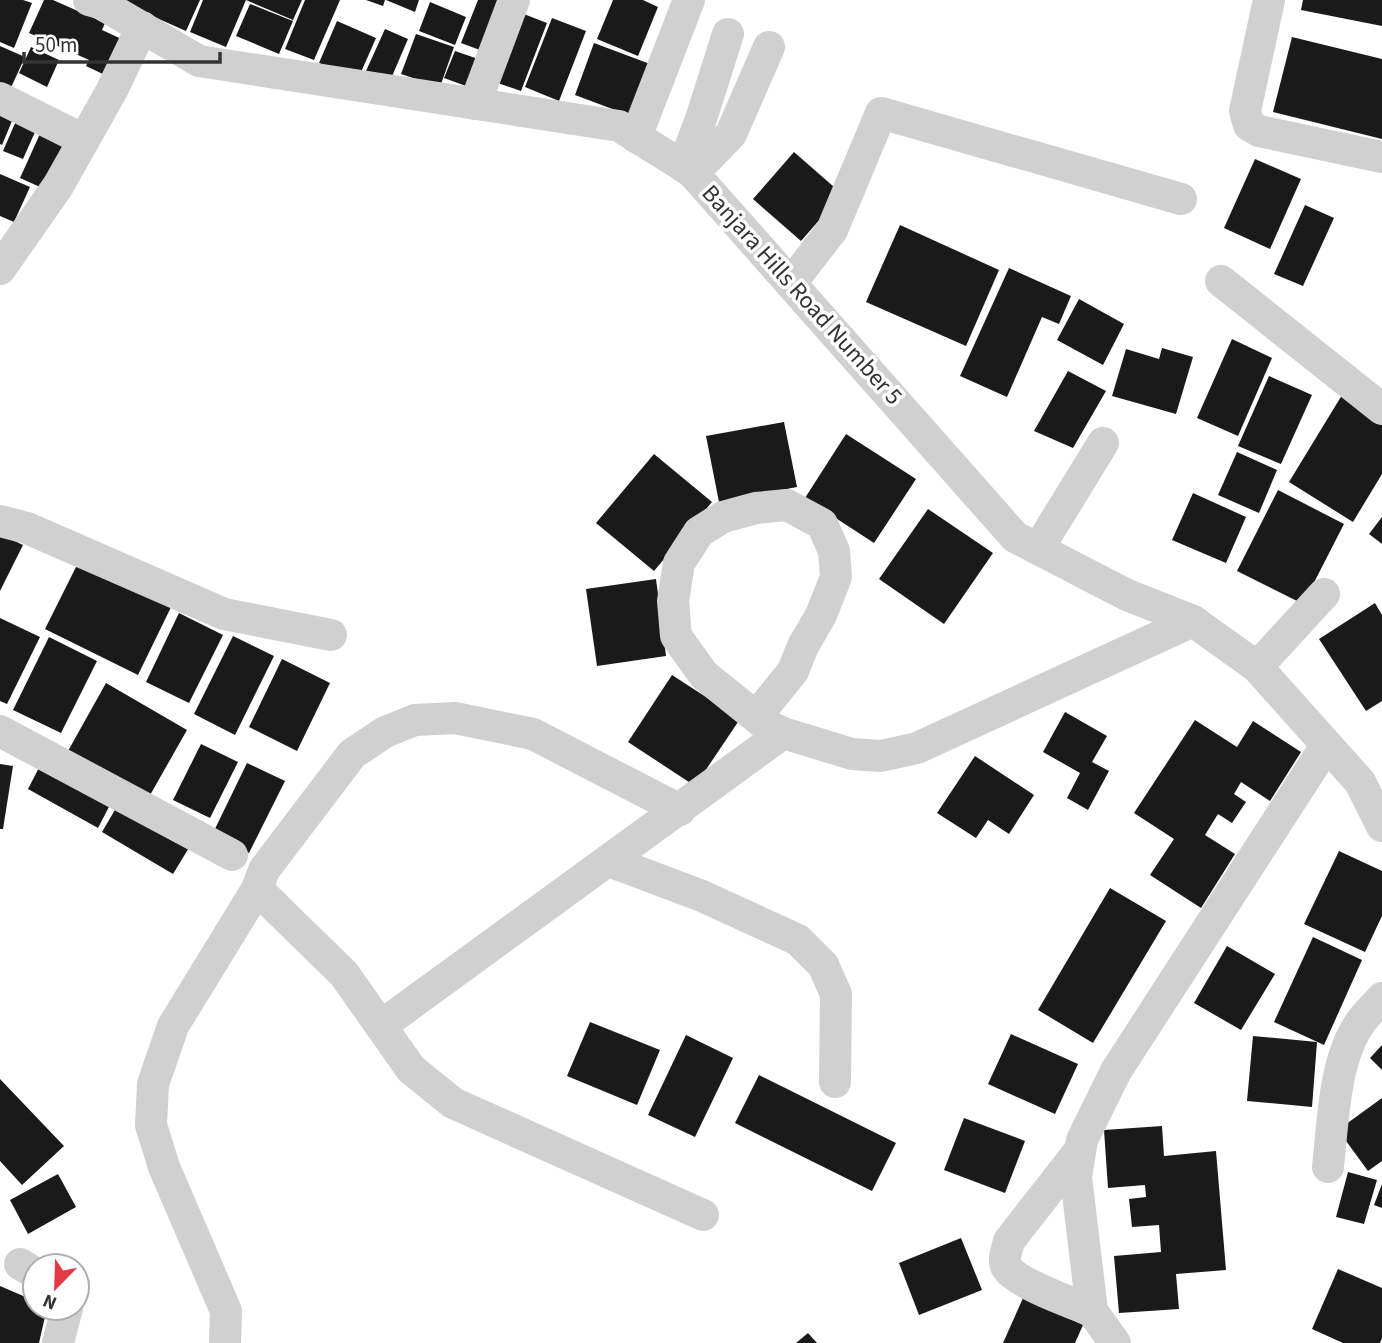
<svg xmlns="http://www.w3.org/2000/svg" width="1382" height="1343" font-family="'Source Sans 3',sans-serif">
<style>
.building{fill:#1a1a1a}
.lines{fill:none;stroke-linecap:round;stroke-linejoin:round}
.minor{stroke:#d0d0d0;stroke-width:32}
.labels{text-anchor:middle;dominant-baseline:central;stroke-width:7;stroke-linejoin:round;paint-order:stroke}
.street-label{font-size:24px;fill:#333;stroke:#fff}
</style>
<rect width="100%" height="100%" fill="#fff"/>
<g class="building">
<path d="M0,0H23L32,3L14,48L0,42Z"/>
<path d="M44,0H53L105,23L102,30L126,41L109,77L86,66L89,60L29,33Z"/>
<path d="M116,0H200L186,31Z"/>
<path d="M203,0H246L226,47L190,32Z"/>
<path d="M246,0H302L293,20Z"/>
<path d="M305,0H340L314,60L285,49Z"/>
<path d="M366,0H385L383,6Z"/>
<path d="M386,0H419L415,12Z"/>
<path d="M478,0H509L488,53L461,43Z"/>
<path d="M613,0H643L658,7L638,56L597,39Z"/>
<path d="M1303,0H1382V26L1301,10Z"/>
<path d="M430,2L466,17L455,45L419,31Z"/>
<path d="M250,4L293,21L279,54L236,36Z"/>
<path d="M516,11L547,23L521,91L489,80Z"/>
<path d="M552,18L586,31L559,101L525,87Z"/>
<path d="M337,21L376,38L358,79L319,63Z"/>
<path d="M385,29L408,39L390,81L366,71Z"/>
<path d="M416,34L454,47L440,87L401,74Z"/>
<path d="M1292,37L1382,59V139L1273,112Z"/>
<path d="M594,43L650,64L631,116L575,95Z"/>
<path d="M0,46L25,57L8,94L0,90Z"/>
<path d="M31,47L59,60L47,87L19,73Z"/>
<path d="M455,51L487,62L477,90L444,78Z"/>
<path d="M0,102L17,109L2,145L0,144Z"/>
<path d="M19,114L39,123L23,159L3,151Z"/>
<path d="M44,125L73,138L49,191L20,178Z"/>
<path d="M794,152L842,194L801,241L753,199Z"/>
<path d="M1255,159L1301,179L1270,249L1224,228Z"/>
<path d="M0,174L30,187L14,222L0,216Z"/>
<path d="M1305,205L1334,218L1303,286L1274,274Z"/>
<path d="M900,225L999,270L966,346L866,302Z"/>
<path d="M1009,268L1071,296L1059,324L1042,317L1007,397L960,376Z"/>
<path d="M1079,299L1124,324L1103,365L1057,340Z"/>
<path d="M1232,339L1272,358L1238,436L1197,418Z"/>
<path d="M1162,348L1193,357L1176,414L1112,396L1126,349L1159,359Z"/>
<path d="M1068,371L1106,391L1073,448L1034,431Z"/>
<path d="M1269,376L1312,395L1281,464L1238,446Z"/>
<path d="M1342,395L1382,420V474L1353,522L1289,482Z"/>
<path d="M784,422L797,487L719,502L706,436Z"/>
<path d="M846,434L916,479L874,543L805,498Z"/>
<path d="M1237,452L1277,470L1259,513L1218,495Z"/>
<path d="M654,454L712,502L654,571L596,523Z"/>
<path d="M1278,490L1344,524L1303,604L1237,571Z"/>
<path d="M1193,493L1246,517L1226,563L1172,540Z"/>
<path d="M928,509L993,553L944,624L879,579Z"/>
<path d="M1382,517V544L1369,534Z"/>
<path d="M0,534L23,545L0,591Z"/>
<path d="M81,557L173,603L138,675L45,629Z"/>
<path d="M656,579L666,656L597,666L586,589Z"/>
<path d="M1375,603L1382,615V701L1366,711L1319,639Z"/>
<path d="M179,613L223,635L189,703L146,682Z"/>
<path d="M0,618L40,637L7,704L0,701Z"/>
<path d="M233,636L274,656L235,735L194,714Z"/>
<path d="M49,637L97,661L61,733L13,710Z"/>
<path d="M282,659L330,683L297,751L249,727Z"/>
<path d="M672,675L740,719L695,786L628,742Z"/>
<path d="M106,683L187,730L149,797L68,751Z"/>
<path d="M1065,712L1107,736L1092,762L1109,771L1088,810L1067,798L1080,773L1043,752Z"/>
<path d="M1195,720L1237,747L1253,721L1301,752L1270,801L1241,782L1234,794L1246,802L1232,823L1218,814L1205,835L1235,854L1201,908L1150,875L1174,839L1134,813Z"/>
<path d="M201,744L238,762L210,818L173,800Z"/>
<path d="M975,756L1034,795L1009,834L988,820L976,838L937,813Z"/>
<path d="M43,760L113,799L98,828L28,789Z"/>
<path d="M247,763L285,781L249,853L212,835Z"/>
<path d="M0,764L13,766L3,829H0Z"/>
<path d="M119,803L190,846L173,874L102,832Z"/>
<path d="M1339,851L1382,871V916L1365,952L1304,924Z"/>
<path d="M1110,888L1166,921L1093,1043L1038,1010Z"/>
<path d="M1313,937L1362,960L1324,1045L1274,1022Z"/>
<path d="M1227,946L1275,974L1241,1030L1194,1003Z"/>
<path d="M590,1022L660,1050L637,1105L567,1076Z"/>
<path d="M1011,1034L1078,1064L1055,1114L988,1084Z"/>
<path d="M686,1035L733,1058L695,1137L648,1115Z"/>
<path d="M1253,1036L1317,1042L1312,1107L1247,1101Z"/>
<path d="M1382,1045V1070L1370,1058Z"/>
<path d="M759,1075L896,1143L872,1191L735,1123Z"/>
<path d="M0,1079L64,1146L22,1185L0,1161Z"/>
<path d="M1382,1098V1161L1368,1171L1338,1130Z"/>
<path d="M964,1118L1025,1141L1005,1193L944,1170Z"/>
<path d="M1162,1126L1164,1156L1216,1151L1226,1270L1176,1274L1179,1309L1119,1313L1114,1256L1161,1252L1159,1225L1132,1227L1129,1199L1146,1197L1145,1185L1108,1188L1104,1130Z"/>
<path d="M1348,1172L1377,1180L1364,1224L1336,1217Z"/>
<path d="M58,1174L76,1207L28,1234L10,1200Z"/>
<path d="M1382,1184V1208L1374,1205Z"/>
<path d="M961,1238L982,1290L919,1315L899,1263Z"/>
<path d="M1338,1269L1382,1288V1338L1380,1343H1343L1312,1329Z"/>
<path d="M0,1286L35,1301V1308H47L39,1343H0Z"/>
<path d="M1023,1298L1083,1325L1075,1343H1003Z"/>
<path d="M808,1333L817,1343H796Z"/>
</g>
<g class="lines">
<g class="minor">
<path d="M89,0L100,3L199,61L619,126L683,166L693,173L1015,537L1127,595L1193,621L1257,667L1360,782L1382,826"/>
<path d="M1269,0L1245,111L1249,125L1259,131L1382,157"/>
<path d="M0,98L84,140"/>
<path d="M475,104L514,0"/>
<path d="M636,137L689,0"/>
<path d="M683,166L700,122L728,34"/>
<path d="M693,173L731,134L769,47"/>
<path d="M0,269L58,186L112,90L142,27"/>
<path d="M1221,281L1382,409"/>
<path d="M791,283L832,230L881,113L1181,199"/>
<path d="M0,521L27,528L224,614L331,635"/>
<path d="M1038,549L1103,443"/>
<path d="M1257,667L1324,594"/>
<path d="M756,717L793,671L803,646L821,615L836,577L834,551L822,524L787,505L756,508L723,517L699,532L679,563L673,601L676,636L704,675L766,725L783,733"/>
<path d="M0,731L232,855"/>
<path d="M609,861L702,896L798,940L823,965L836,994L835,1082"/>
<path d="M257,889L344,974L411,1069L453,1103L703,1215"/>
<path d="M382,1025L783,733L852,754L881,756L917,748L1193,621"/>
<path d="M1080,1150L1009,1241C1007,1250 1002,1260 1007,1268C1018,1284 1073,1303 1092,1311"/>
<path d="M1328,1167C1333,1123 1334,1060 1360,1023C1366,1014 1375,1006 1382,998"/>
<path d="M20,1264L35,1273"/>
<path d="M58,1343L67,1308"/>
<path d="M225,1343L226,1311L164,1167L151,1125L153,1084L173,1026L257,889L264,870L352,754L385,732L415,720L455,718L533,734L680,810"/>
<path d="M1115,1343L1092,1311L1076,1177L1082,1140L1116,1071L1326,746"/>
</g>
</g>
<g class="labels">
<g class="street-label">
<text transform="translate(802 295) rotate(48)">Banjara Hills Road Number 5</text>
</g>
</g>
<g transform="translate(56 1287) rotate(203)"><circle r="33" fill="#ffffff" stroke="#adadad" stroke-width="2"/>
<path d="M0-5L12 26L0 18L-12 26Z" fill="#e63946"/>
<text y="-10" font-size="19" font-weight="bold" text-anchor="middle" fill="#333333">N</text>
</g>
<path d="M24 52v10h196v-10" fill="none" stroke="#333333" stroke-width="3.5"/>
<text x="35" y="52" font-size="21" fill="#333333" stroke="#ffffff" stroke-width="5" paint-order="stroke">50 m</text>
</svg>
